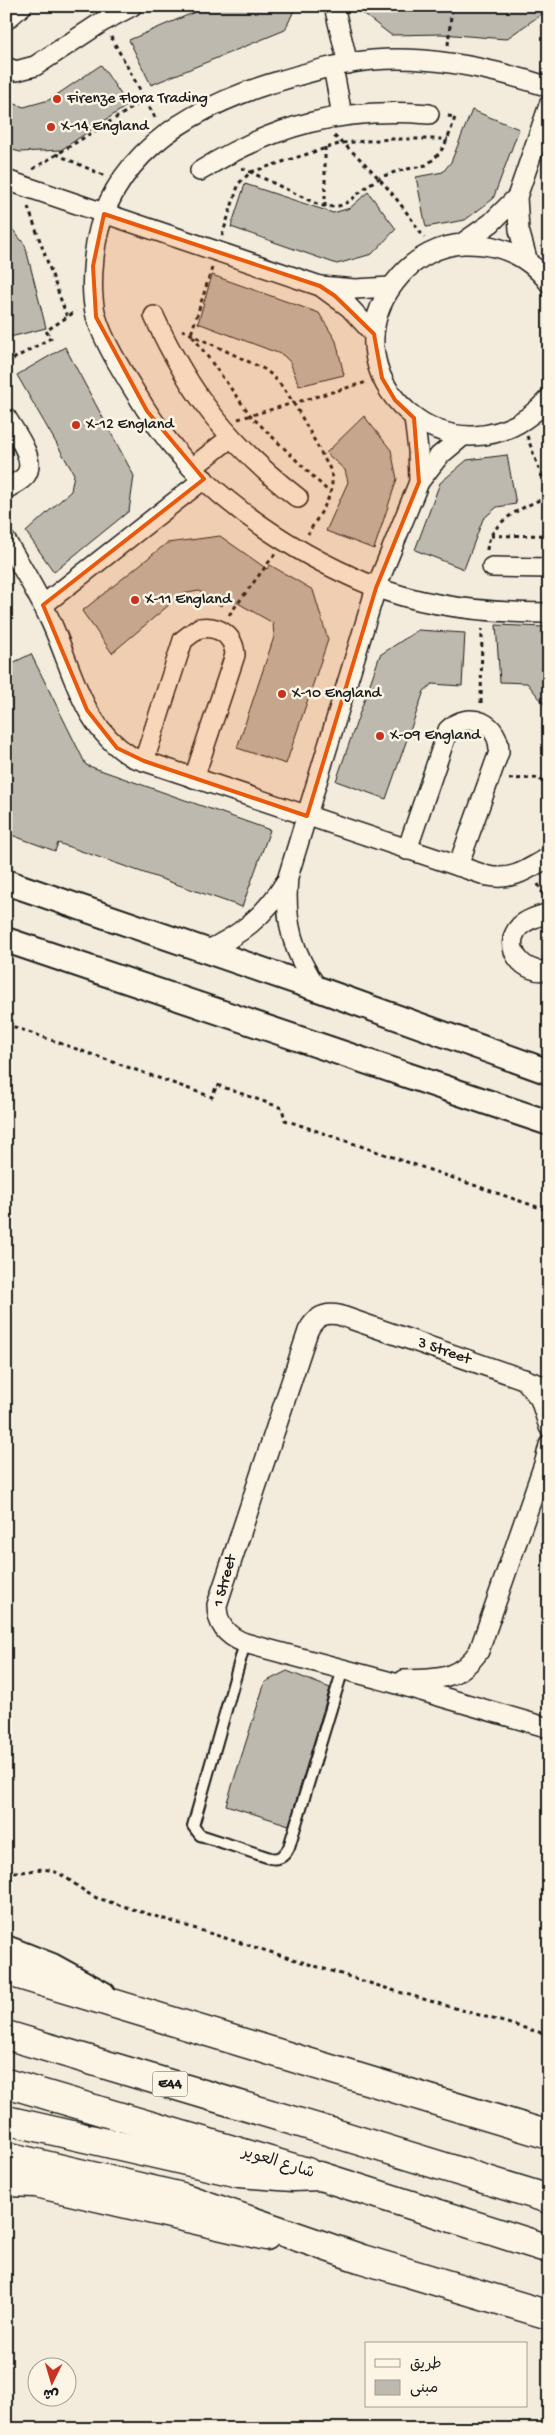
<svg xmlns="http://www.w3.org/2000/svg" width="555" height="2435" font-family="'Gochi Hand','Playpen Sans Arabic',sans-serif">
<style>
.building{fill:#beb9ae;stroke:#1c1c1c}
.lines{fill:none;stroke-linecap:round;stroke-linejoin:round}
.service-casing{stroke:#1c1c1c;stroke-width:14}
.minor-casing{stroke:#1c1c1c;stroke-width:22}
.tertiary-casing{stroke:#1c1c1c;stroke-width:28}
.secondary-casing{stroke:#1c1c1c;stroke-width:31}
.primary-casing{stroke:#1c1c1c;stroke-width:31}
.trunk-casing{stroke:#1c1c1c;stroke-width:31}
.motorway-casing{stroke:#1c1c1c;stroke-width:31}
.path{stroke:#1c1c1c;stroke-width:3;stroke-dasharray:4 4;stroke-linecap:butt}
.service{stroke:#fcf5e5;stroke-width:10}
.minor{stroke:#fcf5e5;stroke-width:19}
.tertiary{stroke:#fcf5e5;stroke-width:24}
.secondary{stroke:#fcf5e5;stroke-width:28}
.primary{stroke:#fcf5e5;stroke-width:28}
.trunk{stroke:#fcf5e5;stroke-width:28}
.motorway{stroke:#fcf5e5;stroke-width:28}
.marked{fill:#e8590c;fill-opacity:0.2;stroke:#e8590c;stroke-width:4;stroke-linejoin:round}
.poi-dot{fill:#c8321e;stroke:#fcf5e5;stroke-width:2}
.labels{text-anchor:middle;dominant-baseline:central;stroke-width:5;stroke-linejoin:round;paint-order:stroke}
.shield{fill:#fcf5e5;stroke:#5f5d58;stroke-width:1}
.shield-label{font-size:15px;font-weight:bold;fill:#1c1c1c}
.poi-label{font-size:16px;fill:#1c1c1c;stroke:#fcf5e5;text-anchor:start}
.street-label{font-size:16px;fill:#1c1c1c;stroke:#fcf5e5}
</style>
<rect width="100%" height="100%" fill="#f3ecdd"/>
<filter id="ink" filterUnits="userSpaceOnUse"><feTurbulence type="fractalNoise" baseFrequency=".02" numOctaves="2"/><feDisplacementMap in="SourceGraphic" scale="10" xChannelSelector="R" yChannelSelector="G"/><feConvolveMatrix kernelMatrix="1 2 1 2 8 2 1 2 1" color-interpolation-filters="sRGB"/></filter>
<g filter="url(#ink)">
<g class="building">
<path d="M209,6H296L285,30L151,85L129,40Z"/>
<path d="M353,6H549V9L506,39L442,34L391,35Z"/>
<path d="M101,65L128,105L61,150L20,152L6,148V101L24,107L49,100Z"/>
<path d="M472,110L519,129L493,199L465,220L426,227L416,177L443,172L451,162Z"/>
<path d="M245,184L333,213L350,208L368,192L396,229L372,254L337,264L231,227Z"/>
<path d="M6,221L25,245L46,328L6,338Z"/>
<path d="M212,275L319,313L336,341L344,375L299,386L290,362L283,355L198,323Z"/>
<path d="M65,347L134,476L129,511L54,572L26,532L71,491L74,474L17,375Z"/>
<path d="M364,416L391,450L397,479L374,549L326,531L348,482L345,470L326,453Z"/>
<path d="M507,455L516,504L497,507L483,519L464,569L415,550L440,483L467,460Z"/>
<path d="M220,536L267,569L270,565L313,590L328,640L286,764L237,748L274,637L273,623L229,598L221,606L199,591L182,594L112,653L82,611L167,543Z"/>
<path d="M496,625L545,627L549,632V710L527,683L500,682Z"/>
<path d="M418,630L465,633L462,686L432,684L424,691L386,799L336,781L380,655Z"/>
<path d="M31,654L86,765L270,830L242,907L58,843L55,851L6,833V666Z"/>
<path d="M287,1671L330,1688L289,1825L226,1805L265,1682Z"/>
</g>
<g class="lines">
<g class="service-casing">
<path id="service" d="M245,1643L193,1826L200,1835L270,1858C279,1860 285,1856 289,1847L343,1669"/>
</g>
<g class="minor-casing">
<g id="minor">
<path d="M334,6L348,64"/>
<path d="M6,20L22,6"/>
<path d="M6,67L16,71L35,66L102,22L132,6"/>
<path d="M333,67L342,115"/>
<path d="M549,87C494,69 432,55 373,60C338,63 303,74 269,84C184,111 104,160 94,257C92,276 91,297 96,316C104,343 122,371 137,395C155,425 177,455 203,479C252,524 312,561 373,586C428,608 491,613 549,613"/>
<path d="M200,171C273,125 343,107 429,114"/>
<path d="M6,180L320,286L355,289L390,287"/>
<path d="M461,244L491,223L517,197"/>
<path d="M528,262L519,230L517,197L549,105"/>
<path d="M549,283C528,255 497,243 463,244C440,245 416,258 401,275C314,372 456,501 549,398"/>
<path d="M323,288L349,307L374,334"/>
<path d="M154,316C190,395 230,445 298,498"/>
<path d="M6,417C14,431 37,459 26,475C22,481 12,485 6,489"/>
<path d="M414,418L418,450L419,482"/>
<path d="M192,468L230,438"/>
<path d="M6,541C22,567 38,594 51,622C74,672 81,726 132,757L488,876C513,881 528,869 549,857"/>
<path d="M492,567L549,568"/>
<path d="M43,605L204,479"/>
<path d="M144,761L183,640L199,628C218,625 234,635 235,655L194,778"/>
<path d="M407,850L448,730C469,709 500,723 499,752L458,866"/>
<path d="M549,913C539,916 528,919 520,926C500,947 524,976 549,970"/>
<path d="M204,952C239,936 265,916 285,883"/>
<path d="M318,989C293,953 284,922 288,877L376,588L419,482L439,456L463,436"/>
<path d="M524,1379L540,1399L549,1427"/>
<path d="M549,1388L339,1315C324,1312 315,1317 308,1331L217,1605C217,1624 226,1636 245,1643L387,1681L549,1728"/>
<path d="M404,1680C437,1679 458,1681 479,1651L545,1461L549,1445"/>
</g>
</g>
<g class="tertiary-casing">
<g id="tertiary">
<path d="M6,882L318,989L549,1072"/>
<path d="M6,940L549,1123"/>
<path d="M6,1948L52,1966L103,1994"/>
</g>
</g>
<g class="secondary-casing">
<path id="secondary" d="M6,2182L36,2183L266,2236"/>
</g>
<g class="primary-casing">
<g id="primary">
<path d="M6,1971L549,2135"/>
<path d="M6,2156L182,2197L362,2259L549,2315"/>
</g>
</g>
<g class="trunk-casing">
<g id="trunk">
<path d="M6,2035L334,2133"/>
<path d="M6,2083L307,2172"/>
</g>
</g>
<g class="motorway-casing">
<g id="motorway">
<path d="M6,2120L239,2173L293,2177L320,2176L549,2249"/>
<path d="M334,2133L549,2199"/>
</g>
</g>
<g class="path">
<path d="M111,37L157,121"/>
<path d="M448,45L452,6"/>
<path d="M334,136C370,165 400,200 424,238"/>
<path d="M56,154L105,176"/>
<path d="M242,168L317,204C348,215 355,191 378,179C392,171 410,169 426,165C444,153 449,137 455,117L447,116"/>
<path d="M33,169L145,100"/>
<path d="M28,207L67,317"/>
<path d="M325,207V147"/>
<path d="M222,236L239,183L251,172L342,143L391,139H448"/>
<path d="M212,268L191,334L251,416L330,493"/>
<path d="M182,330L264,369C289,385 313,440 329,467C340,490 319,514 308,534"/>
<path d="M6,363L51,338L46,331L76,311"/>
<path d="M238,419L367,382"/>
<path d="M527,436L544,483L549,488"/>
<path d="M491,536L549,535"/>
<path d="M487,550C489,521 525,506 549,496"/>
<path d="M229,615L275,554"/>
<path d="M481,703L482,629"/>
<path d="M509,779L539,778L549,790"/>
<path d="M538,884L544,896"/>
<path d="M6,1024L212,1097L217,1085L282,1108L285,1120L549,1211"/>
<path d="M6,1870C26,1876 32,1867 49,1870C67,1874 80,1891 97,1898L392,1990L549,2035"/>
</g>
<use href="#service" class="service"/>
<use href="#minor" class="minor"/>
<use href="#tertiary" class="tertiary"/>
<use href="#secondary" class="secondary"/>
<use href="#primary" class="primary"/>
<use href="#trunk" class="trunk"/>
<use href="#motorway" class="motorway"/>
</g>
</g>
<path class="marked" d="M104,214L320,286L335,296L374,334L382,378L395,400L414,418L419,482L376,588L307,816L144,761L117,748L87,710L43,605L204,479L147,411L96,317L93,266Z"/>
<g class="poi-dot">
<circle cx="57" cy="99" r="5"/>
<circle cx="51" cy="127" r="5"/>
<circle cx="76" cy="425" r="5"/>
<circle cx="135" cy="600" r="5"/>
<circle cx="282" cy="694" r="5"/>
<circle cx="380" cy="736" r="5"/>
</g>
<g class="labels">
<rect class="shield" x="152.5" y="2071.5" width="35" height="25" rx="4"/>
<g class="shield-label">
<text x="170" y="2084">E44</text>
</g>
<g class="poi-label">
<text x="67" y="99">Firenze Flora Trading</text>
<text x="61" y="127">X-14 England</text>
<text x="86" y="425">X-12 England</text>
<text x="145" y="600">X-11 England</text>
<text x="292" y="694">X-10 England</text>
<text x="390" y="736">X-09 England</text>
</g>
<g class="street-label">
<text transform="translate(444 1352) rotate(19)">3 Street</text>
<text transform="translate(226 1581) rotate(-75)">1 Street</text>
<text transform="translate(278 2164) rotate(17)">شارع العوير</text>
</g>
</g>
<rect width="555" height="2435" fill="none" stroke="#fcf5e5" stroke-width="25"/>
<rect x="12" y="12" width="530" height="2410" fill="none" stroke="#1c1c1c" stroke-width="2" filter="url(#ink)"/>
<rect x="365" y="2342" width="162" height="65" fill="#fcf5e5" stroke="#a29e95"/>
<rect x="375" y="2359" width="25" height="8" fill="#fcf5e5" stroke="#a29e95"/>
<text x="410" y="2368" font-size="15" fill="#1c1c1c">طريق</text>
<rect x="375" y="2380" width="25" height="15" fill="#beb9ae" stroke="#a29e95"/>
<text x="410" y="2392" font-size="15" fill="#1c1c1c">مبنى</text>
<g transform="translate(52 2382) rotate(185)"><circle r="24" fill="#fcf5e5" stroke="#a29e95"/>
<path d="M0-4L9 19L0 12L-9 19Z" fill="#c8321e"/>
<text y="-8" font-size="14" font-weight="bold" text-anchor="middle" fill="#1c1c1c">ش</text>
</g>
</svg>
